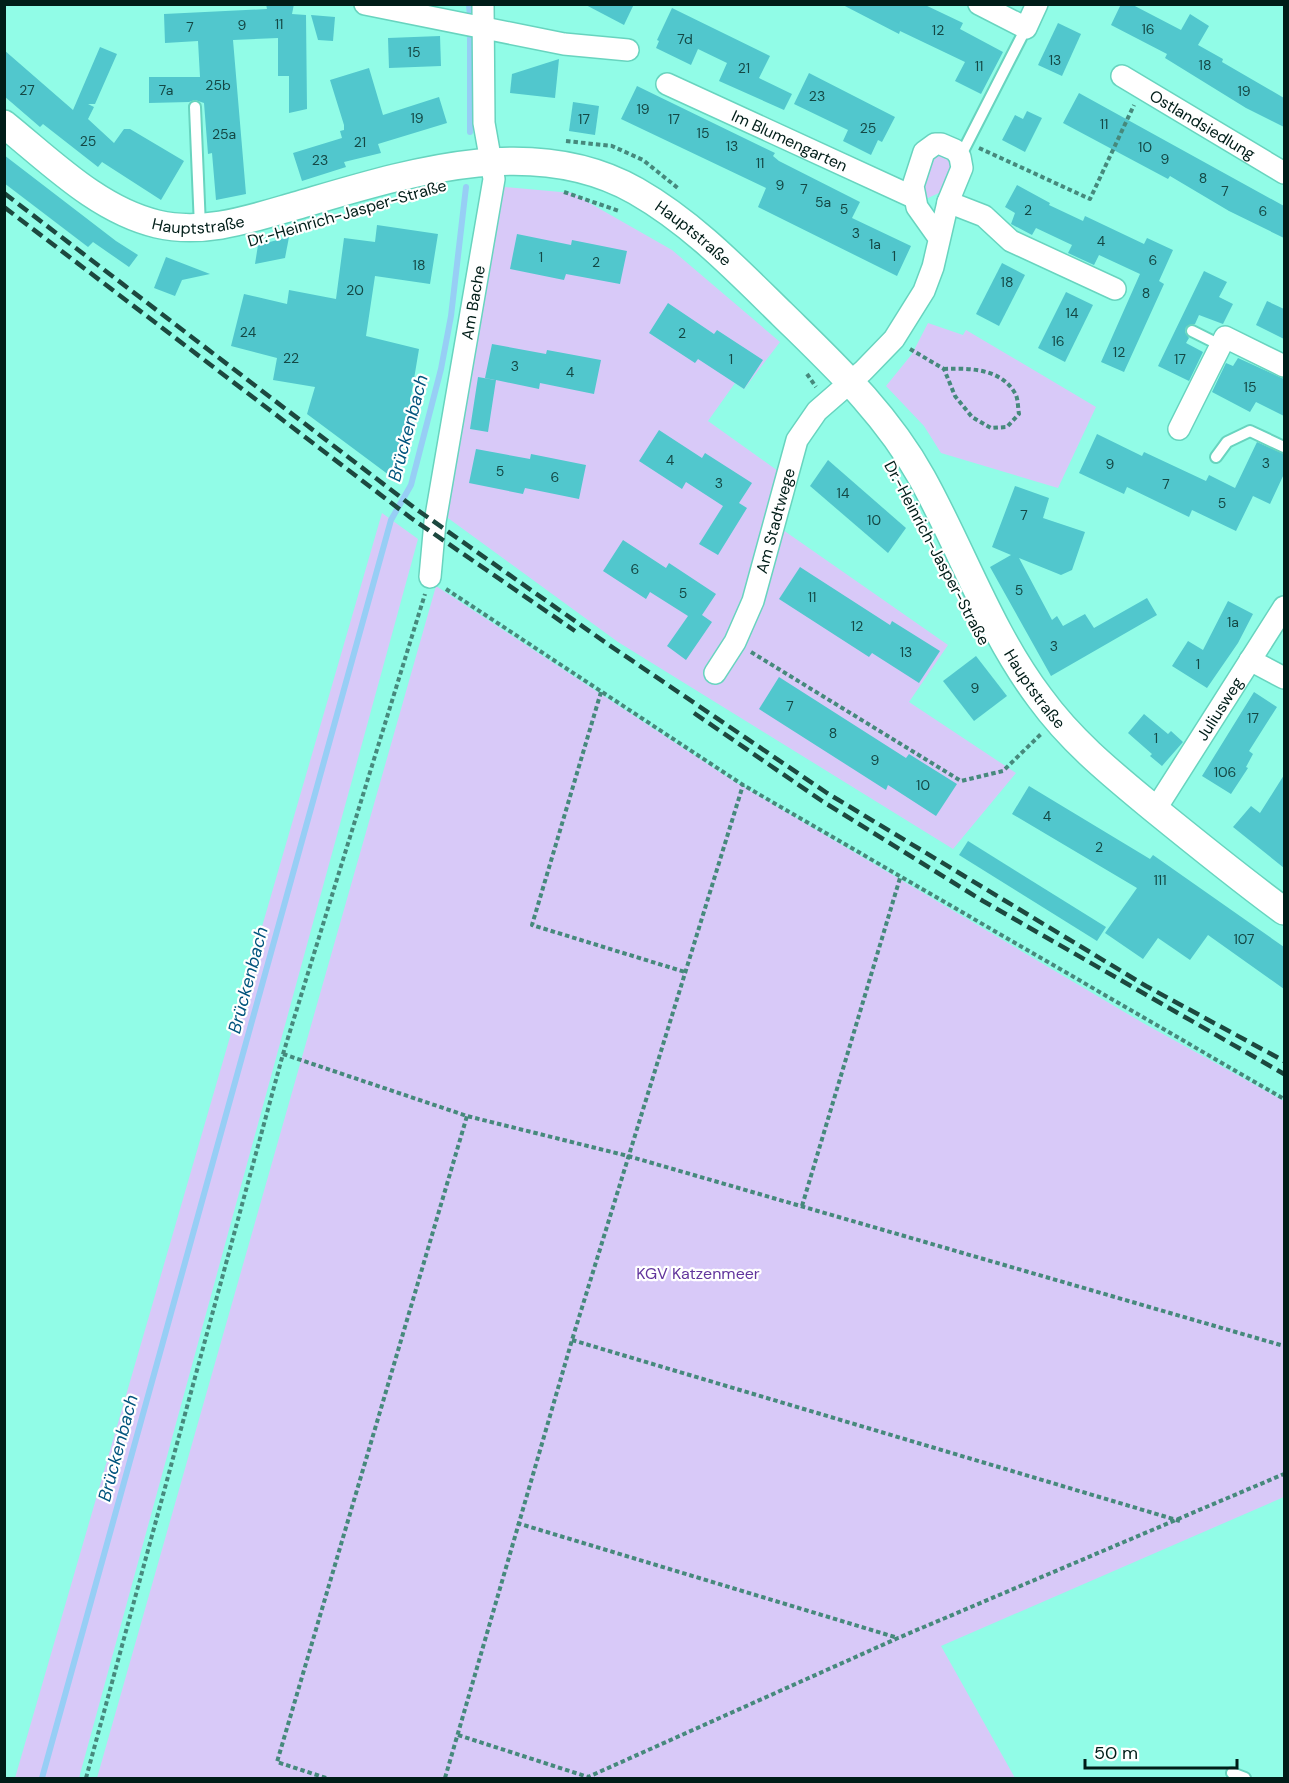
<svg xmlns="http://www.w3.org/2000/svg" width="1289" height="1783" font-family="'DM Sans',sans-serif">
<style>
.green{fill:#d8c9f8}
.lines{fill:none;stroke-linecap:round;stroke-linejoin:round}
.stream{stroke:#97cef5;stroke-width:6}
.building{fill:#51c7cd}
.service-casing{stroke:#68d4bf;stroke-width:14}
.minor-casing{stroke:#68d4bf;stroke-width:24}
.tertiary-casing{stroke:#68d4bf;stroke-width:30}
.path{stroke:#46897c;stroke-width:4;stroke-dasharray:4.5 3;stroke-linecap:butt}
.service{stroke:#fff;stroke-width:10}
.minor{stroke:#fff;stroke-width:21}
.tertiary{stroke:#fff;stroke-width:27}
.rail{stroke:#1c483f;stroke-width:4.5;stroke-dasharray:12 6;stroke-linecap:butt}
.labels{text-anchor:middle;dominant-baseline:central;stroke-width:4.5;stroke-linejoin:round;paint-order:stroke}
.number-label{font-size:14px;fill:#144845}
.street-label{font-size:16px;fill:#001d18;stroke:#fff}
.park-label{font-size:16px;fill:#62359d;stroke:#fff}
.water-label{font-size:18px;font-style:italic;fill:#00547d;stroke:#fff}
</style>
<rect width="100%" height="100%" fill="#91fce7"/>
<g class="green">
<path d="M934,154H947L954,162L941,192L928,198L924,197L918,185Z"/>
<path d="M504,187L572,193L672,250L780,342L744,389L735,383L708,421L785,476L773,523L948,645L909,702L1016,773L953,849L618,642L437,510Z"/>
<path d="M928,323L963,335L966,330L1096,407L1058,488L941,453L924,426L886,386L912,354Z"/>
<path d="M382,513L418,539L79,1778H15Z"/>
<path d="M436,586L732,780L1143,1023L1284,1101V1497L941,1646L1015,1778H97Z"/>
</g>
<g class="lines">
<g class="stream">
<path d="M469,4L470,17"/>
<path d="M470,32V132"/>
<path d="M42,1778L391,520L411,485L441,369L451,316L466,187"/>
</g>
</g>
<g class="building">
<path d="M266,4H294L292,14L306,15L307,109L289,113V76H278V38L233,40L246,194L216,200L212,153L208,154L204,103L195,100L189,102L149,103V77H200L198,41L165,43L164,14L267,9Z"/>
<path d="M584,4H634L624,25Z"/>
<path d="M841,4H923L963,23L960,29L1003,52L981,94L955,81L965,62L900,31L899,34Z"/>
<path d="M1121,4H1131L1181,30L1190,14L1209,26L1198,45L1223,59L1222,62L1284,98V127L1246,108L1165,58L1167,54L1111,25Z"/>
<path d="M672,8L770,56L759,78L792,94L784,110L719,81L727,63L698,49L691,65L656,48L659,41L657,40Z"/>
<path d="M311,15L335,17L333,41L318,40Z"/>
<path d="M1058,23L1081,34L1062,76L1038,65Z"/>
<path d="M440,36L441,66L389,68L388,38Z"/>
<path d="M100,47L117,54L95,104H88L94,107L88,119L114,143L124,129H130L184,161L161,200L102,162L98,167L43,124L40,127L4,96V50L73,110Z"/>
<path d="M559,59L555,98L510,93L512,74Z"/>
<path d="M369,68L383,115L439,97L447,123L378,144L381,153L344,162L346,167L302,181L293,153L342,138L340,131L344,130V125L330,80Z"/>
<path d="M809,73L895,117L882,142L878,140L871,155L843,141L848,130L794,104Z"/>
<path d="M637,86L775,153L773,156L779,161L860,202L852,218L911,246L897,276L758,207L766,188L621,119Z"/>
<path d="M1079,93L1284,206V238L1229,211L1170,176L1168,179L1063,123Z"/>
<path d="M573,102L599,106L595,135L569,131Z"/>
<path d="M1027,111L1042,118L1025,152L1002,140L1015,115L1023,119Z"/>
<path d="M4,155L116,241L138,255L129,267L93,242L88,247L4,183Z"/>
<path d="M1017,185L1050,203L1049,205L1083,221L1085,216L1144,244L1147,238L1173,250L1159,281L1164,284L1124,372L1101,362L1140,274L1099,255L1094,265L1068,253L1072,245L1036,228L1032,235L1011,224L1015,213L1005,207Z"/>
<path d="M377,225L438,234L430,284L375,276L366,336L419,349L397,481L307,414L315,387L273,380L277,358L231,346L244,294L287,304L289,290L336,299L344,238L375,242Z"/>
<path d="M517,234L571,245L572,240L627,251L620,284L566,274L564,280L510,269Z"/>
<path d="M289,237L285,258L255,264L258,245Z"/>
<path d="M166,257L210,274L182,280L175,296L154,288Z"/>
<path d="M1002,263L1025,275L999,326L976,314Z"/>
<path d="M1204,271L1227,282L1219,297L1233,304L1223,324L1199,315L1195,324L1186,327L1185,332L1189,338L1186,343L1203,352L1189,381L1158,366Z"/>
<path d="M1066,292L1093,305L1065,362L1038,348Z"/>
<path d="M1267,301L1284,309V339L1256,325Z"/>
<path d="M668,303L714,334L717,330L763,360L744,389L698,359L695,363L649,333Z"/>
<path d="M492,344L546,354L547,350L601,360L594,394L540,383L539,389L496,380L488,432L470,429L478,377L495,380L485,378Z"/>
<path d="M1238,358L1284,379V416L1256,402L1250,412L1212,392L1226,363L1233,366Z"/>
<path d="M659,430L702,458L705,453L752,483L739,503L747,508L718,555L699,544L723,506L686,482L682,489L639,461Z"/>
<path d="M1097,434L1142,456L1144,452L1206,481L1209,475L1235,488L1257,442L1284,454V474L1270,504L1253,496L1236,531L1192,510L1189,517L1127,487L1124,494L1079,473Z"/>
<path d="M476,449L530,459L531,454L586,465L579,499L525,488L523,494L469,483Z"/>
<path d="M828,460L906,528L888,553L810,486Z"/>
<path d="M1015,486L1049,498L1043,518L1085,532L1072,570L1061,575L1019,558L1052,620L1057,616L1063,626L1085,614L1094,628L1147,598L1157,615L1051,676L990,567L1011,555L992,547Z"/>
<path d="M623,540L666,568L669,563L716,594L702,615L712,622L686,660L667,646L688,616L650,592L646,599L603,571Z"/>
<path d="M800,567L890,625L892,621L940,651L919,683L872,653L869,657L779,599Z"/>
<path d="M1228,601L1253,614L1238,643L1207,688L1172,666L1188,641L1203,650Z"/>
<path d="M976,656L1007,696L974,721L943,681Z"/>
<path d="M779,677L906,758L909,754L957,784L936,816L888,785L886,790L759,709Z"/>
<path d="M1254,692L1277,707L1249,751L1253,754L1246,767L1248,768L1231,794L1202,776Z"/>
<path d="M1144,714L1168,734L1171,731L1183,742L1162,766L1150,756L1152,754L1128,733Z"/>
<path d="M1284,775V868L1233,827L1251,806L1260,813Z"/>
<path d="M1029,786L1150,859L1153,855L1284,947V989L1208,935L1190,960L1158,938L1143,959L1105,933L1137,888L1012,814Z"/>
<path d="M968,841L1106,927L1097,941L959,855Z"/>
</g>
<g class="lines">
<g class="service-casing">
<g id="service">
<path d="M195,107L200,227"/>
<path d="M960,157L1026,28"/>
<path d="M1192,331L1220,345"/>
<path d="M1216,457L1227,442L1250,431L1284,447"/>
<path d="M1232,1773L1245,1778"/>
</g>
</g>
<g class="minor-casing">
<g id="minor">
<path d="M365,4L564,44L628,50"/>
<path d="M979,4L1026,28L1037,4"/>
<path id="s1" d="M1122,76L1284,173"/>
<path id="s2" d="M667,84L913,197"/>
<path d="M948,202L984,216L1011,241L1115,289"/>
<path d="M1179,429L1225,337L1284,366"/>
<path id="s3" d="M430,577L435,522L494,179L484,123L483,4"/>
<path d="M1250,660L1284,678"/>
<path id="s4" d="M715,673L735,642L753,601L797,440L817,411L863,371L894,339L924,291L933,267L948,202L962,168L960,157L955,150L941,144H935L924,152L913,186L917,207L939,238"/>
<path id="s5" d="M1155,810L1284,607"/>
</g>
</g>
<g class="tertiary-casing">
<g id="tertiary">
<path id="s6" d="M4,124C50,161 98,210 157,224C204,235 250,219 295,206C402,175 531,131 636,191C692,223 736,269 782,314C834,365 886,413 922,478C962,550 990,632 1040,698C1072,742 1112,774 1153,808C1196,843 1239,878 1284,911"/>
</g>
</g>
<g class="path">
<path d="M566,141L612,146L643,160L679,189"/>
<path d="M979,148L1090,199L1134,105"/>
<path d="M564,192L619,211"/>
<path d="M910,349L944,369L955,396L972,417L991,428L1007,427L1019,414C1018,409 1018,400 1016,395C1002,368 969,368 944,369"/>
<path d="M807,374L816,387"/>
<path d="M446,589L743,785L1284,1099"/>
<path d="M751,652L961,781L1003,771L1041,734"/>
<path d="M601,692L532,925L685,972"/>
<path d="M283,1054L467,1116L628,1156L1284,1346"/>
<path d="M802,1206L900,878"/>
<path d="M572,1340L1180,1521"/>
<path d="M517,1523L898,1638"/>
<path d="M458,1735L588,1777L898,1638L1284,1474"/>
<path d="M86,1778L283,1054L425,594"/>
<path d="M326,1778L277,1762L467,1116"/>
<path d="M445,1778L572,1340L743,785"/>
</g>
<use href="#service" class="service"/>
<use href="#minor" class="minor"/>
<use href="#tertiary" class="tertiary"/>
<g class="rail">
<path d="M4,193L416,509L609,645L827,793L1146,986L1284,1061"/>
<path d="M4,207L411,518L575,631"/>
<path d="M694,713L822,801L983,901L1284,1074"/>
</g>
</g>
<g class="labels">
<g class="number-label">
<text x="279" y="24">11</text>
<text x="242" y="25">9</text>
<text x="190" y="27">7</text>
<text x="1148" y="29">16</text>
<text x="938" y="30">12</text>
<text x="685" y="39">7d</text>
<text x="414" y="52">15</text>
<text x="1055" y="60">13</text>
<text x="1205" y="65">18</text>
<text x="979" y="66">11</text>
<text x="744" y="68">21</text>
<text x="218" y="85">25b</text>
<text x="27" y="90">27</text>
<text x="166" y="90">7a</text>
<text x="1244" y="91">19</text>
<text x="817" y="96">23</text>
<text x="643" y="109">19</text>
<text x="417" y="118">19</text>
<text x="584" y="119">17</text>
<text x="674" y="119">17</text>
<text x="1104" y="124">11</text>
<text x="868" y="128">25</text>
<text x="703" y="133">15</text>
<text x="224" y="134">25a</text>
<text x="88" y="141">25</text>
<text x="360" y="142">21</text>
<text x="732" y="146">13</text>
<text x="1145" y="147">10</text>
<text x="1165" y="159">9</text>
<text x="320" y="160">23</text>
<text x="760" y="163">11</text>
<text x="1203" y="178">8</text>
<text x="780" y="185">9</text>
<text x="804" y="189">7</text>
<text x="1225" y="191">7</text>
<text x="823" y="202">5a</text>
<text x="844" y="209">5</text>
<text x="1028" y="210">2</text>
<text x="1263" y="211">6</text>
<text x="856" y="233">3</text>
<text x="1101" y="241">4</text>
<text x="875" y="244">1a</text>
<text x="894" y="256">1</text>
<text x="541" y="257">1</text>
<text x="1153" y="260">6</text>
<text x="596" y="262">2</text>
<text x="419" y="265">18</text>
<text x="1007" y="282">18</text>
<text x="355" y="290">20</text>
<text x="1146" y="293">8</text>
<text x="1072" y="313">14</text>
<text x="248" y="332">24</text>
<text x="682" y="333">2</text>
<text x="1058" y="341">16</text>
<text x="1119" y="352">12</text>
<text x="291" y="358">22</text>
<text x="731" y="359">1</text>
<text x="1180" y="359">17</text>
<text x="515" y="366">3</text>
<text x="570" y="372">4</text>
<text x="1250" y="387">15</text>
<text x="670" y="460">4</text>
<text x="1266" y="463">3</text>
<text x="1110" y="464">9</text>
<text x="500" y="471">5</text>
<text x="555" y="477">6</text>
<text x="719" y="483">3</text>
<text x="1166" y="484">7</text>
<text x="843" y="493">14</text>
<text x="1222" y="503">5</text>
<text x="1024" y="515">7</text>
<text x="874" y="520">10</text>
<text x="635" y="569">6</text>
<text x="1019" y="590">5</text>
<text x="683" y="593">5</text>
<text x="812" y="597">11</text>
<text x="1233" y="622">1a</text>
<text x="857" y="626">12</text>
<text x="1054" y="646">3</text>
<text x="906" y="652">13</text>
<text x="1198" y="664">1</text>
<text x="975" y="688">9</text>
<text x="790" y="706">7</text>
<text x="1253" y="718">17</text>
<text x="833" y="733">8</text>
<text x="1156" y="738">1</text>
<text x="875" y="760">9</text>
<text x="1225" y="772">106</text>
<text x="923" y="785">10</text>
<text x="1047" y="816">4</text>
<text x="1099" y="847">2</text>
<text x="1160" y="880">111</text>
<text x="1244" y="939">107</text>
</g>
<g class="street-label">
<text stroke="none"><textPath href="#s1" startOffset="94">Ostlandsiedlung</textPath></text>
<text stroke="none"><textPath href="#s2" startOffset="135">Im Blumengarten</textPath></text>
<text transform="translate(347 213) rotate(-16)">Dr.-Heinrich-Jasper-Straße</text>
<text stroke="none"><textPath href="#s6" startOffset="226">Hauptstraße</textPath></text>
<text stroke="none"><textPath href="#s6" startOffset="748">Hauptstraße</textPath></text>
<text stroke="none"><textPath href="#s3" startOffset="278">Am Bache</textPath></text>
<text stroke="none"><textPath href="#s4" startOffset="165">Am Stadtwege</textPath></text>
<text transform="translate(937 553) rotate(62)">Dr.-Heinrich-Jasper-Straße</text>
<text stroke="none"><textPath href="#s6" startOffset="1324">Hauptstraße</textPath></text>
<text stroke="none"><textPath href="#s5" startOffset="120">Juliusweg</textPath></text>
</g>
<g class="park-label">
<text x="698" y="1273">KGV Katzenmeer</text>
</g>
<g class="water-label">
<text transform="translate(408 428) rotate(-75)">Brückenbach</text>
<text transform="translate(248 980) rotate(-75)">Brückenbach</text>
<text transform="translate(118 1448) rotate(-75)">Brückenbach</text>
</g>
</g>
<rect width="1289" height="1783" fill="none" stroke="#001d18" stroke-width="12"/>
<path d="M1085 1759v9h152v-9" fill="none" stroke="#001d18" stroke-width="3"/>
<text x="1094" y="1759" font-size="18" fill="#001d18" stroke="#ffffff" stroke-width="4.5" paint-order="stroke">50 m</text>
</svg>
